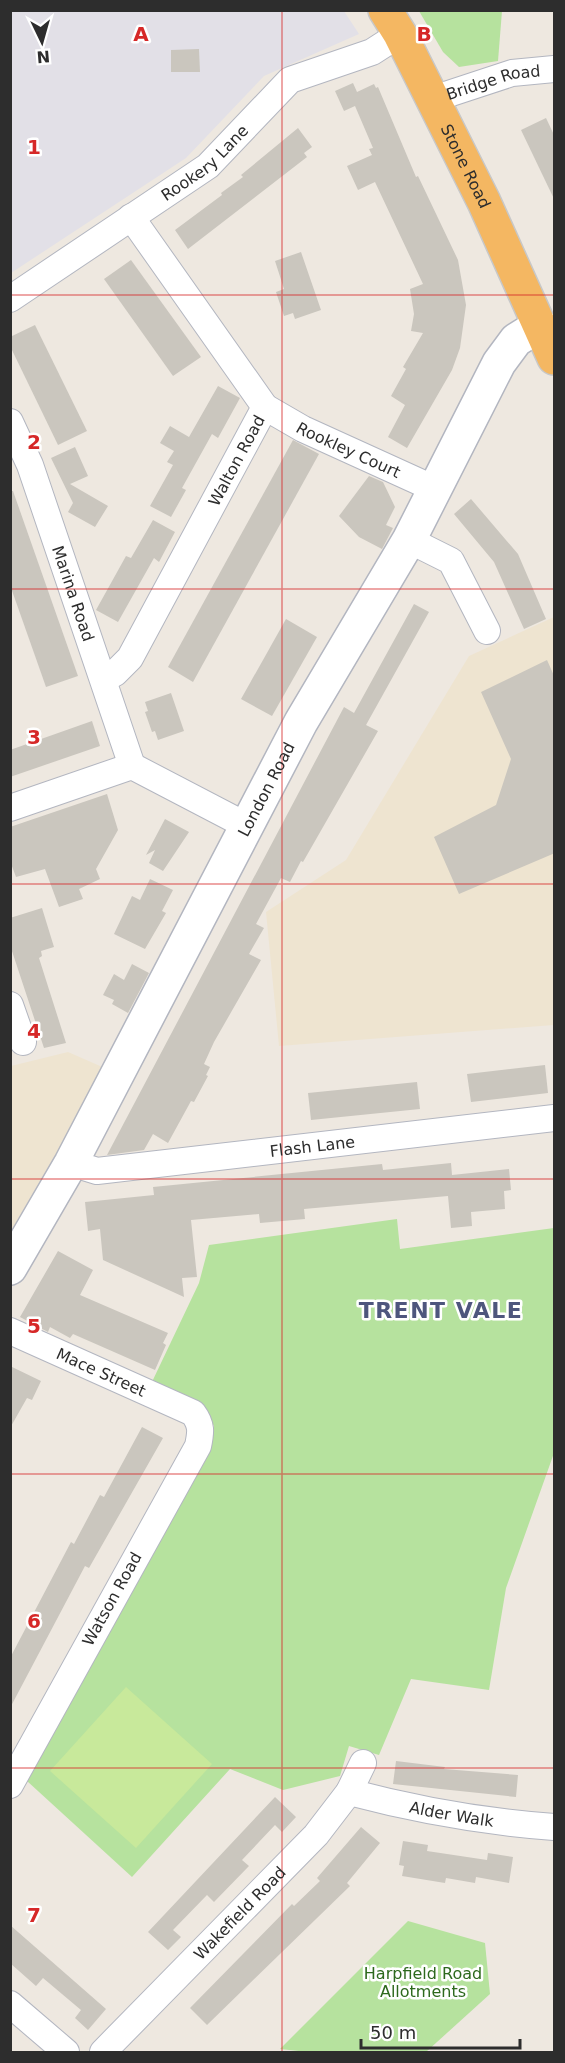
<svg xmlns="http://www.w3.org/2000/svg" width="565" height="2063" font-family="'DejaVu Sans',sans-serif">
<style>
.industrial{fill:#e2e0e7}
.education{fill:#eee4d0}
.green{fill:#b6e29e}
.pitch{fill:#c8e99b}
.building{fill:#cac6be}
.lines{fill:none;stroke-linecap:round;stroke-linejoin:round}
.minor-casing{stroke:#b3b6c0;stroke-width:28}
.secondary-casing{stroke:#b3b6c0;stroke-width:36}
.trunk-casing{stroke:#c8c8c8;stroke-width:36}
.minor{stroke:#fff;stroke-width:26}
.secondary{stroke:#fff;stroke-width:33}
.trunk{stroke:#f4b762;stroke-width:33}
.grid{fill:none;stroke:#d62828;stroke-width:1.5;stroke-opacity:0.55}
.labels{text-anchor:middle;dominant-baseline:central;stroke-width:5;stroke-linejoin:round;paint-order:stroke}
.street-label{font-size:16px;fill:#2d2d2d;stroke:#fff}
.park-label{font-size:16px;fill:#2d691d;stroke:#fff}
.district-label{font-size:22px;font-weight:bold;letter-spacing:1.5px;fill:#4e567d;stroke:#fff}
.grid-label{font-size:20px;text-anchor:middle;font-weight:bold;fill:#d62828;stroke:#fff;stroke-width:5;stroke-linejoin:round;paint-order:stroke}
</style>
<rect width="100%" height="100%" fill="#eee8e0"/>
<path class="industrial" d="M11,11H344L359,34L264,76L186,158L11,273Z"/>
<g class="education">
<path d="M554,617V1025L279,1046L266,912L346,860L469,656Z"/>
<path d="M68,1052L107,1069L11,1242V1066Z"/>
</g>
<g class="green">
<path d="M419,11H502L498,61L459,67L443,52Z"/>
<path d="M397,1219L400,1249L554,1228V1453L506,1588L489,1690L411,1679L379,1755L349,1746L340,1776L283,1790L230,1769L132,1877L27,1781L212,1439L214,1426L203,1407L151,1384L199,1283L209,1245Z"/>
<path d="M408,1921L485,1943L490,1994L426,2052H308L280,2049Z"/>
</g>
<path class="pitch" d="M126,1687L212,1764L136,1848L50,1771Z"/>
<g class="building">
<path d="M199,49L200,72H171V50Z"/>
<path d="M353,83L357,92L374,84L376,88L378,87L416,177L418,176L458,260L466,305L460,348L452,370L407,448L388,437L405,405L391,396L406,369L403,367L423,333L411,331L414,314L410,289L423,284L375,182L358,190L347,166L372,155L369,149L373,148L355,106L344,111L335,91Z"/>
<path d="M546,118L555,137V201L521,130Z"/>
<path d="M298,128L312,147L304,153L307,157L188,249L175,230L222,195L221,193L243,177L241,175Z"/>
<path d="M301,252L321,310L295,319L293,313L284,316L276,292L284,289L275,261Z"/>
<path d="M131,260L201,357L173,376L104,279Z"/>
<path d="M35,325L87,431L58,445L10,346V337Z"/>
<path d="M218,386L240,398L218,438L212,434L182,488L186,490L171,517L150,506L173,465L167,462L174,451L160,443L170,426L189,437Z"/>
<path d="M293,440L319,454L193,682L168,667Z"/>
<path d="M75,447L88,476L70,484L108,506L95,527L68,512L73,503L51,458Z"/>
<path d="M369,476L383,482L395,507L386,525L393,528L382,549L359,537L339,516Z"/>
<path d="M10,491H13L78,676L46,687L10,585Z"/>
<path d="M471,499L518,554L546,619L524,629L494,562L454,514Z"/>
<path d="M153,520L175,532L159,562L154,558L118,622L96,610L126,556L131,558Z"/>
<path d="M414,604L429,612L366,725L378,731L303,862L301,861L290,882L281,878L256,924L264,928L249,954L261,960L214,1042L204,1064L210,1067L206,1075L208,1076L194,1102L191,1101L168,1143L153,1134L144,1150L107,1155L344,707L354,713Z"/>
<path d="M286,619L317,637L272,716L241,699Z"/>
<path d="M547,660L555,678V853L459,894L434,837L496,805L511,759L481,692Z"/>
<path d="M171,693L184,731L158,740L155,731L152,732L145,712L148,711L145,702Z"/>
<path d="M92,721L100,746L10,777V750Z"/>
<path d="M107,794L118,830L96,869L100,879L79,889L83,899L59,907L45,869L16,877L10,861V827Z"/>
<path d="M165,819L189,832L163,871L149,863L155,850L146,855Z"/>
<path d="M150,879L173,890L162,911L166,913L145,949L114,934L132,896L140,900Z"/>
<path d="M42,908L54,947L41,951L42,956L39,958L66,1043L44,1048L10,945V918Z"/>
<path d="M132,964L149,973L128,1013L112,1004L114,1000L103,995L114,974L124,980Z"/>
<path d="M545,1065L548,1093L471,1102L467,1074Z"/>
<path d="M417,1082L420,1109L311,1120L308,1093Z"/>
<path d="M451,1163L452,1175L509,1169L511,1190L504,1191L505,1209L471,1212L472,1226L451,1228L448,1196L304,1209L305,1219L260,1223L259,1214L191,1220L197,1277L182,1278L184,1297L103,1260L100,1229L88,1231L85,1202L154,1195L153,1187L382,1164L383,1170Z"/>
<path d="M58,1251L93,1270L80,1295L168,1333L163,1343L166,1345L155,1370L73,1334L70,1338L50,1327L48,1332L20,1317Z"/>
<path d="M10,1366L41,1381L32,1400L27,1398L10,1428Z"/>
<path d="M142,1427L163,1438L89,1568L85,1566L10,1708V1658L71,1542L74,1544L100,1495L104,1497Z"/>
<path d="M396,1761L445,1767L444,1769L518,1775L516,1797L393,1784Z"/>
<path d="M275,1797L296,1817L282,1832L275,1825L242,1860L249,1866L214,1902L207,1895L173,1930L181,1937L168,1950L148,1932Z"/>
<path d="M361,1827L380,1843L347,1883L350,1886L207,2025L190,2008L292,1904L294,1906L320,1881L317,1878Z"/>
<path d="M403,1841L428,1845L427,1851L487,1860L488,1853L513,1857L509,1883L476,1877L475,1883L446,1878L445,1883L402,1876L404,1866L399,1865Z"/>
<path d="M10,1925L106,2009L88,2030L75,2018L81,2010L43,1978L36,1986L10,1963Z"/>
</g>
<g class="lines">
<g class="minor-casing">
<g id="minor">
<path id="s1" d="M433,99L512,73L554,69"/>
<path id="s2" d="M10,299L208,166L290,80L372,52L400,34"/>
<path id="s3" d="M265,407L303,429L435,489"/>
<path id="s4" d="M10,422L30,465L132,766"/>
<path d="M409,540L451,561L487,631"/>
<path id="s5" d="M104,679L115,673L130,658L265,407L131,217"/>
<path d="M10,808L132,766L247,826"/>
<path d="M10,1005L23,1042"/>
<path id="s6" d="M71,1163L97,1171L554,1118"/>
<path id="s7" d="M10,1331L193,1413C202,1425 201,1432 198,1446L10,1785"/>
<path id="s8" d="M349,1792C417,1810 485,1822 554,1827"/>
<path d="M10,2004L66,2052"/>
<path id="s9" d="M103,2052L316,1835L349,1792L363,1763"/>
</g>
</g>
<g class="secondary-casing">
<g id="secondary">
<path id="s10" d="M10,1268L71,1163L301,722L409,540L499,363L516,340L540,325"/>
</g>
</g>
<g class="trunk-casing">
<g id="trunk">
<path id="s11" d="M385,10L400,34L484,202L554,358"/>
</g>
</g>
<use href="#minor" class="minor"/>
<use href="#secondary" class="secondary"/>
<use href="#trunk" class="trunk"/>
</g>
<path class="grid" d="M282,10V2052M10,295H554M10,589H554M10,884H554M10,1179H554M10,1474H554M10,1768H554"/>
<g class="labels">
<g class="street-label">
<text stroke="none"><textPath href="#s1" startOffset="63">Bridge Road</textPath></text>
<text stroke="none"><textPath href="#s2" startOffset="238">Rookery Lane</textPath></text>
<text stroke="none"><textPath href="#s11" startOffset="176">Stone Road</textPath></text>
<text stroke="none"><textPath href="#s3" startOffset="94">Rookley Court</textPath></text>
<text stroke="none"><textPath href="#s5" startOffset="258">Walton Road</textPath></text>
<text stroke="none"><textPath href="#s4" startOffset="183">Marina Road</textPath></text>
<text stroke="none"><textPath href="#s10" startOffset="543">London Road</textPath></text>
<text stroke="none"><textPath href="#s6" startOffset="244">Flash Lane</textPath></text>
<text stroke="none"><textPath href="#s7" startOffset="100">Mace Street</textPath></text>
<text transform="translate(112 1599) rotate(-61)">Watson Road</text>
<text stroke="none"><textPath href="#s8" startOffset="105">Alder Walk</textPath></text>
<text stroke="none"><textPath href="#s9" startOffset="195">Wakefield Road</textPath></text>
</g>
<g class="park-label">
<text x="423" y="1973">Harpfield Road<tspan x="423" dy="18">Allotments</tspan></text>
</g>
<g class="district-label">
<text x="441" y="1310">TRENT VALE</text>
</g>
</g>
<g class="grid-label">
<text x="141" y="41">A</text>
<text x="424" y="41">B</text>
<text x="34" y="154">1</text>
<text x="34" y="449">2</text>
<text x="34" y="744">3</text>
<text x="34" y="1038">4</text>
<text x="34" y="1333">5</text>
<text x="34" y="1628">6</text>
<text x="34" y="1922">7</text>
</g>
<rect width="565" height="2063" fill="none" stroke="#2d2d2d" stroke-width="24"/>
<g transform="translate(42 42) rotate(175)" stroke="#ffffff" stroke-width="4.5" paint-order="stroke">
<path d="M0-4.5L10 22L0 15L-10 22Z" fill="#2d2d2d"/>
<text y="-9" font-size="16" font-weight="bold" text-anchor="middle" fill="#2d2d2d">N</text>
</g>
<path d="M361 2039v9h159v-9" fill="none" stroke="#2d2d2d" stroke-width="3"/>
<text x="370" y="2039" font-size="18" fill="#2d2d2d" stroke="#ffffff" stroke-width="4.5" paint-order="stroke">50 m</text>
</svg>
